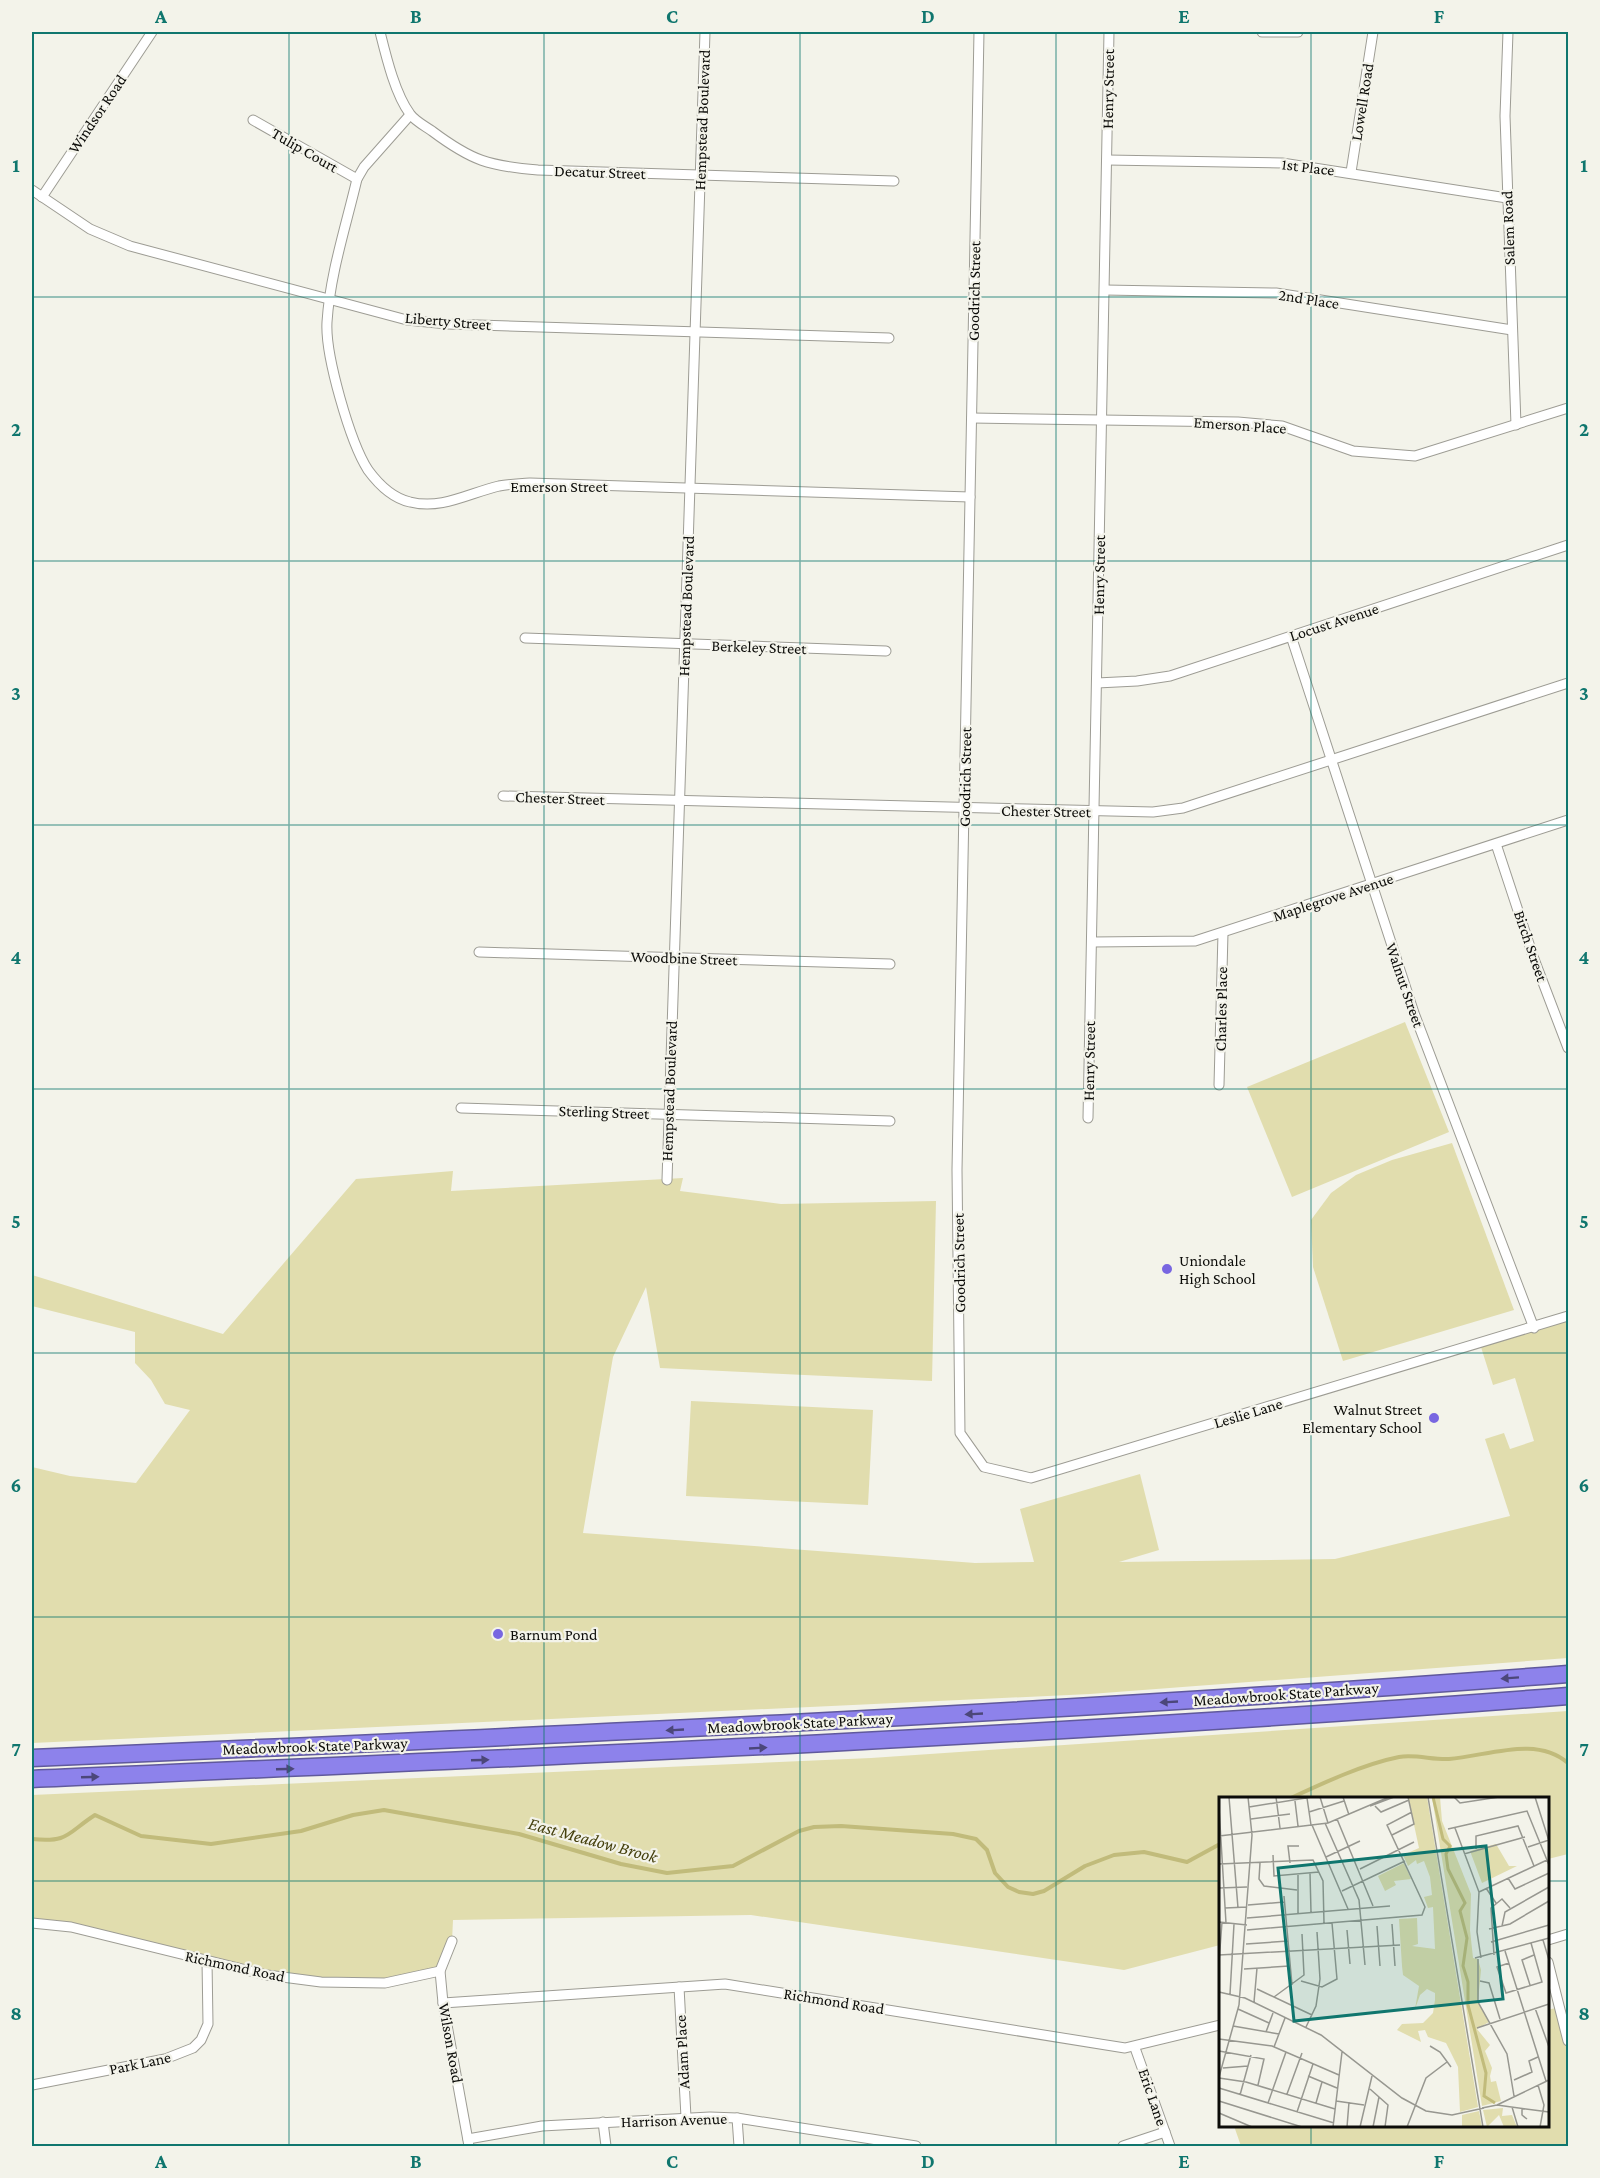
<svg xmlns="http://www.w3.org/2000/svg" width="1600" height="2178" font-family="'Crimson Pro',serif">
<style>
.green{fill:#e1ddae}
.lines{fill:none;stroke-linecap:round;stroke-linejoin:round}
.stream{stroke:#c1bb7b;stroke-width:4}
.minor-casing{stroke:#9d9c94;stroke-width:11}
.motorway-casing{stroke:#60599c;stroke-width:19}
.minor{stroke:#fff;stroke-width:9}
.motorway{stroke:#8d82eb;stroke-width:16}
.oneway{fill:#4c477a}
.grid{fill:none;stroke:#0f766e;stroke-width:1.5;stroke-opacity:0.55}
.poi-dot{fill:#7866e1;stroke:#f3f3ea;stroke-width:2}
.labels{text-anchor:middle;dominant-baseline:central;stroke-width:4.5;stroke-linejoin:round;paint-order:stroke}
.street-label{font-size:16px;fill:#0c0c09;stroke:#f3f3ea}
.poi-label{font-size:16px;fill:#0c0c09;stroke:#f3f3ea;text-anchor:start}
.water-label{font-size:18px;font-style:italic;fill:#45400d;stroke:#f3f3ea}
.inset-river{fill:none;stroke:#c1bb7b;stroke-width:3}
.inset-road{fill:none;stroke:#979790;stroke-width:1.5}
.view{fill:#0f766e;fill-opacity:0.15;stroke:#0f766e;stroke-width:3}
.inset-edge{fill:none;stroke:#0c0c09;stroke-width:3}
.neatline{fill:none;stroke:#0f766e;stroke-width:2}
.grid-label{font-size:20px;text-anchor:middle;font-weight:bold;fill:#0f766e}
</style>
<rect width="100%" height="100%" fill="#f3f3ea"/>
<g class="green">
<path d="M1405,1022L1449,1132L1292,1197L1247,1087Z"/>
<path d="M1452,1143L1514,1310L1343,1361L1313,1267L1311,1220L1331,1193L1356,1175L1392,1160Z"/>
<path d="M453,1171L451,1191L683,1178L680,1191L781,1204L936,1201L932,1381L660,1368L646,1287L613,1357L583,1533L975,1563L1034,1562L1020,1509L1140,1474L1159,1550L1119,1562L1335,1559L1510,1516L1485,1439L1504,1433L1510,1449L1534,1441L1515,1378L1493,1385L1480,1344L1568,1316V1658L1090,1694L32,1743V1467L70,1476L136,1483L190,1410L165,1404L151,1380L135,1363V1332L32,1306V1275L223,1334L356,1179Z"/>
<path d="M691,1401L873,1410L868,1505L686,1496Z"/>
<path d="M1568,1711V1854L1548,1859V1798H1220V1945L1124,1970L751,1915L453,1920L452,1941L440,1971L400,1981L321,1982L32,1923V1795L871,1758Z"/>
<path d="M1559,2007L1568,2041V2146H1241L1234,2126H1548V2010Z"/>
</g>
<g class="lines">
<g class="stream">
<path d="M1291,1798C1323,1783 1364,1764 1399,1757C1415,1754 1433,1760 1449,1759C1488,1756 1536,1735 1568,1763"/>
<path d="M32,1839C69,1843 67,1833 95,1815L141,1836L211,1844L301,1831L353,1815L384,1810L519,1834L621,1864L667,1873L733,1866L799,1831L814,1827L841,1826L953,1834L976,1839L987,1850L995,1873L1008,1887L1019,1892L1033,1894L1044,1891L1085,1866L1114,1855L1144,1852L1187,1862L1220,1844"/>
</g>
<g class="minor-casing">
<g id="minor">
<path d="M380,32C386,56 395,94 410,114C415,121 425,126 432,131C472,161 489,166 538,170L894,181"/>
<path d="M979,32L957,1170L960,1433L984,1467L1031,1478L1568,1316"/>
<path d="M1262,32H1298"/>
<path d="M1508,32L1505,116L1516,425"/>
<path d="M410,115L364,167L357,179C346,226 330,274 327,322C325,355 350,442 368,470C379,485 392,498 410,502C442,510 469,493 499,486C509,484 520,484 530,483L970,497"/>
<path d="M253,120L357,179"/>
<path d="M1107,160L1282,163L1507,198"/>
<path d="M1351,172L1373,32"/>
<path d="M32,190L90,229L130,246L407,320L447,324L889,338"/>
<path d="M42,197L152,32"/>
<path d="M1105,290L1276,293L1512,330"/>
<path d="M972,418L1238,422L1282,426L1353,451L1415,456L1568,408"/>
<path d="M1291,636L1414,1013L1534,1328"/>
<path d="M525,638L886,651"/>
<path d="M1097,683L1137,681L1170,676L1568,545"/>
<path d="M503,796L1153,812L1183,808L1568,683"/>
<path d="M1496,844L1534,959L1568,1048"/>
<path d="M1092,942L1195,941L1568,820"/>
<path d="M479,952L890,964"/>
<path d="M1219,1085L1223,933"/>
<path d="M461,1108L890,1121"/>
<path d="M1088,1118L1109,32"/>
<path d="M667,1180L705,32"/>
<path d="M32,1923L71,1927L267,1975L321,1982L385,1983L440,1971"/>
<path d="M1548,1940L1568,1934"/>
<path d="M452,1941L440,1971L443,2003L469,2146"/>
<path d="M1548,1962L1568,2041"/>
<path d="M679,1987L686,2117"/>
<path d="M443,2003L725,1984L1125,2048L1220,2025"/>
<path d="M1135,2048L1170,2146"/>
<path d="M32,2085L165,2059L193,2048L201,2040L208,2024L207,1961"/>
<path d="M737,2118L739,2146"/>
<path d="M603,2122L606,2146"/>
<path d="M468,2139L542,2126L710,2117L737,2118L916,2146"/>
<path d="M1123,2146L1165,2132"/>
</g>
</g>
<g class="motorway-casing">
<g id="motorway">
<path d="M32,1758C544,1736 1057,1713 1568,1674"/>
<path d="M32,1779C544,1757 1057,1736 1568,1696"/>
</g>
</g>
<use href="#minor" class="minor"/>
<use href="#motorway" class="motorway"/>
</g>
<defs><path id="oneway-solid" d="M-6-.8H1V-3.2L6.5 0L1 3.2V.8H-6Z" transform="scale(1.5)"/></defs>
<g class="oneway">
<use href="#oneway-solid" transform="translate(1510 1678) rotate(176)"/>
<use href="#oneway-solid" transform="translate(1169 1702) rotate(177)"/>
<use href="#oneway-solid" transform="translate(974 1714) rotate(177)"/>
<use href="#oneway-solid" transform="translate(675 1730) rotate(177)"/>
<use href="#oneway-solid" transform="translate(758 1748) rotate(-3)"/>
<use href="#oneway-solid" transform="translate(480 1760) rotate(-2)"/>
<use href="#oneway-solid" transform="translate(285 1769) rotate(-2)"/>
<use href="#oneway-solid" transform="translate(90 1777) rotate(-2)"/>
</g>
<path class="grid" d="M289,32V2146M544,32V2146M800,32V2146M1056,32V2146M1311,32V1798M32,297H1568M32,561H1568M32,825H1568M32,1089H1568M32,1353H1568M32,1617H1568M32,1881H1220M1548,1881H1568M1311,2126V2146"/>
<g class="poi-dot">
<circle cx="1167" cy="1269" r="6"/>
<circle cx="1434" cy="1418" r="6"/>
<circle cx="498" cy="1634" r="6"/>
</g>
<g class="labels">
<g class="street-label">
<text transform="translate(1108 89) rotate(-89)">Henry Street</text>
<text transform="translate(1362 102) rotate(-81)">Lowell Road</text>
<text transform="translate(97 114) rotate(-56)">Windsor Road</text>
<text transform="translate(702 120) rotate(-88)">Hempstead Boulevard</text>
<text transform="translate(305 150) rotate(30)">Tulip Court</text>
<text transform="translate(1308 167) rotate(7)">1st Place</text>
<text transform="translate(600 172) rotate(2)">Decatur Street</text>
<text transform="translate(1508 228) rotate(-92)">Salem Road</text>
<text transform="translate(974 291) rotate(-89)">Goodrich Street</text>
<text transform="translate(1309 299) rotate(9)">2nd Place</text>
<text transform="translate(448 321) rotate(5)">Liberty Street</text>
<text transform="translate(1240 425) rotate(4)">Emerson Place</text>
<text x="559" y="486">Emerson Street</text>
<text transform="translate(1099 575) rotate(-89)">Henry Street</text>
<text transform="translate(686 606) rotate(-88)">Hempstead Boulevard</text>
<text transform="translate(1334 622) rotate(-18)">Locust Avenue</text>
<text transform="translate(759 647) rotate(2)">Berkeley Street</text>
<text transform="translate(965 777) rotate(-89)">Goodrich Street</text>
<text transform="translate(560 798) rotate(2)">Chester Street</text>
<text transform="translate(1046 811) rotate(1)">Chester Street</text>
<text transform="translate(1333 897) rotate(-18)">Maplegrove Avenue</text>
<text transform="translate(1531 946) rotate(71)">Birch Street</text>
<text transform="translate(684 958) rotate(2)">Woodbine Street</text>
<text transform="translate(1405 985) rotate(71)">Walnut Street</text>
<text transform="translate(1221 1009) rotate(-89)">Charles Place</text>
<text transform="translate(1089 1061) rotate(-89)">Henry Street</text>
<text transform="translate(669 1091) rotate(-88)">Hempstead Boulevard</text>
<text transform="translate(604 1112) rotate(2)">Sterling Street</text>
<text transform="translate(959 1263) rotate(-91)">Goodrich Street</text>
<text transform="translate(1248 1413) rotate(-17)">Leslie Lane</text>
<text transform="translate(1286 1694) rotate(-4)">Meadowbrook State Parkway</text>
<text transform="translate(800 1723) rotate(-3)">Meadowbrook State Parkway</text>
<text transform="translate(315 1746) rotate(-2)">Meadowbrook State Parkway</text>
<text transform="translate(235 1966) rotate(12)">Richmond Road</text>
<text transform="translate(834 2001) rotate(9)">Richmond Road</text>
<text transform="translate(451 2043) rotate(80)">Wilson Road</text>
<text transform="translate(682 2052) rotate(-93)">Adam Place</text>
<text transform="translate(140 2063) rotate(-12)">Park Lane</text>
<text transform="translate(1153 2097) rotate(71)">Eric Lane</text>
<text transform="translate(674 2120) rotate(-2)">Harrison Avenue</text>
</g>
<g class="poi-label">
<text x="1179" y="1260">Uniondale<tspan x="1179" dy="18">High School</tspan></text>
<text x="1422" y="1409" text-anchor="end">Walnut Street<tspan x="1422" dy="18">Elementary School</tspan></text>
<text x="510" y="1634">Barnum Pond</text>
</g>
<g class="water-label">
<text transform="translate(593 1840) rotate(15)">East Meadow Brook</text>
</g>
</g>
<g transform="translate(1219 1797)">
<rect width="330" height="330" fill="#f3f3ea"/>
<path d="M189,0H208L259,310L241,315L239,270L227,246L209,240L206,233L199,234L202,245L178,233L183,227L204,226L214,216L216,203V196L208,192L201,198L196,212L200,189L184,178L183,169L180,122L198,121L199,147L193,149L216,152L214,110L209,111L205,100L213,98L211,80L205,64L198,67L197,63L189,69L184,58L200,51ZM213,0H221L223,24L252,97L251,133L254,161L259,162L262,173L259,204L270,225L258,232L271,248L266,254L273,271L271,279L272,285L277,284L282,304L263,309ZM277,47L290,69H298L263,86L251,54ZM185,66L192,82L175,84L177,88L166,94L159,79ZM284,311L283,319L293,318L298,330H285L280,318L268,330L264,313ZM260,314L263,330H243V318Z" fill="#e1ddae"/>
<path class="inset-river" d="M214,0L224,42L231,49L227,57L229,72L246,106L241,114L248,141L244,169L249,185V208L267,276L265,299L276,306"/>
<path class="inset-road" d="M10,0L19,111M57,0L61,31M101,0L109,26M124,0L130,18M209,0L264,330M235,0L241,6L280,0M316,0L330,44M88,1L92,28M76,4L79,29M151,9L175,0M156,9L162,15L190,3M30,10L93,0M0,11L7,126M90,15L125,4M32,22L71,17M118,22L154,109M106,26L140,103L146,168M93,28L129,112M236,31L260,95L258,135L262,161M229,32L308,14L330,68M173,38L195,27L189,0M0,39L109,26L170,0M309,50L330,43M257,52V39L299,29L315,69M245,57L306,40M54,58L55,79L100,75M107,60L141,44M41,66L40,82L45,89L78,93M71,66L69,49H80M0,67L94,63L104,84L105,126M141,72L195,45M91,76L92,115M79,78V116M289,81L296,92L330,76M0,91L28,90M267,91L277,106M123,94L186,64M260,95L328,63M65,99L73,188M29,108L65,105M6,111L28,110M28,121L171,109M0,125L28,128M173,127L176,169M158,129L161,169M283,129L286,115L330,90M270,132L291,127L330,104M28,133L203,118L206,110L168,28L193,15M128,133L131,167M324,143L330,163M272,145L330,128M27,147L69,144M286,154L327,284M0,158L181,148M275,158L272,111L283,102L291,111M256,161L330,141M259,162V205L288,257L295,299M0,165L3,125M290,166L278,170L287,196L323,185L312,146M25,172L70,169M82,184L103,190L118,182L113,126M261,184L270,186L281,222M311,188L303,163L315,158M38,192L93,218M0,195L26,201L102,238L183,301L207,314L233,318L265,311M11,197L15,127M55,200L85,178L83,137M35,205L38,171M20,208L33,38L29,0M316,211L330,250M19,212L50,226M14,229L60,237M87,230L97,209L101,182L98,135M258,231L330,207M47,235L54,216M0,242L53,249L120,278M211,249L221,255L232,270M55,250L66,221M0,254L45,262L39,288M4,271L29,269M89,279L118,291M0,280L20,208M0,281L27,285L116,312M295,283L313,275L310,264L319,260M319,288L325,308L321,330M0,291L115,326M151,292L169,308L166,330M68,297L83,256M21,298L32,258M0,304L83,330M117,304L145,308M49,306L67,255M97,306L103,285M278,308L330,283M293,310L299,330M263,311L278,308L330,315M303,311V318L308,322L304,319M78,315L94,267M0,316L33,330M114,330L123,255M128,330L130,305M141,330L153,279M154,330L160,300M188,330L207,281L228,265"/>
<path class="view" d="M267,49L284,202L75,224L59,71Z"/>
<rect width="330" height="330" class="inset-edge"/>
</g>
<rect width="1600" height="2178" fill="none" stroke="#f3f3ea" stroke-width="66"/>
<rect x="33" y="33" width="1534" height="2112" class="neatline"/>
<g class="grid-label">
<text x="161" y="23">A</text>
<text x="416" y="23">B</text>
<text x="672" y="23">C</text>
<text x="928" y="23">D</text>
<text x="1184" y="23">E</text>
<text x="1439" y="23">F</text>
<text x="16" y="172">1</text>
<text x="1584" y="172">1</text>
<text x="16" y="436">2</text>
<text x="1584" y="436">2</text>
<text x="16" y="700">3</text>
<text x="1584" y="700">3</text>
<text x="16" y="964">4</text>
<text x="1584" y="964">4</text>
<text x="16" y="1228">5</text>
<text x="1584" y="1228">5</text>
<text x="16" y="1492">6</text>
<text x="1584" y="1492">6</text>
<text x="16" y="1756">7</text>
<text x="1584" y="1756">7</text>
<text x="16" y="2020">8</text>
<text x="1584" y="2020">8</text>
<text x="161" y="2168">A</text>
<text x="416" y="2168">B</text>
<text x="672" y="2168">C</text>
<text x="928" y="2168">D</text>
<text x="1184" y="2168">E</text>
<text x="1439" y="2168">F</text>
</g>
</svg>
